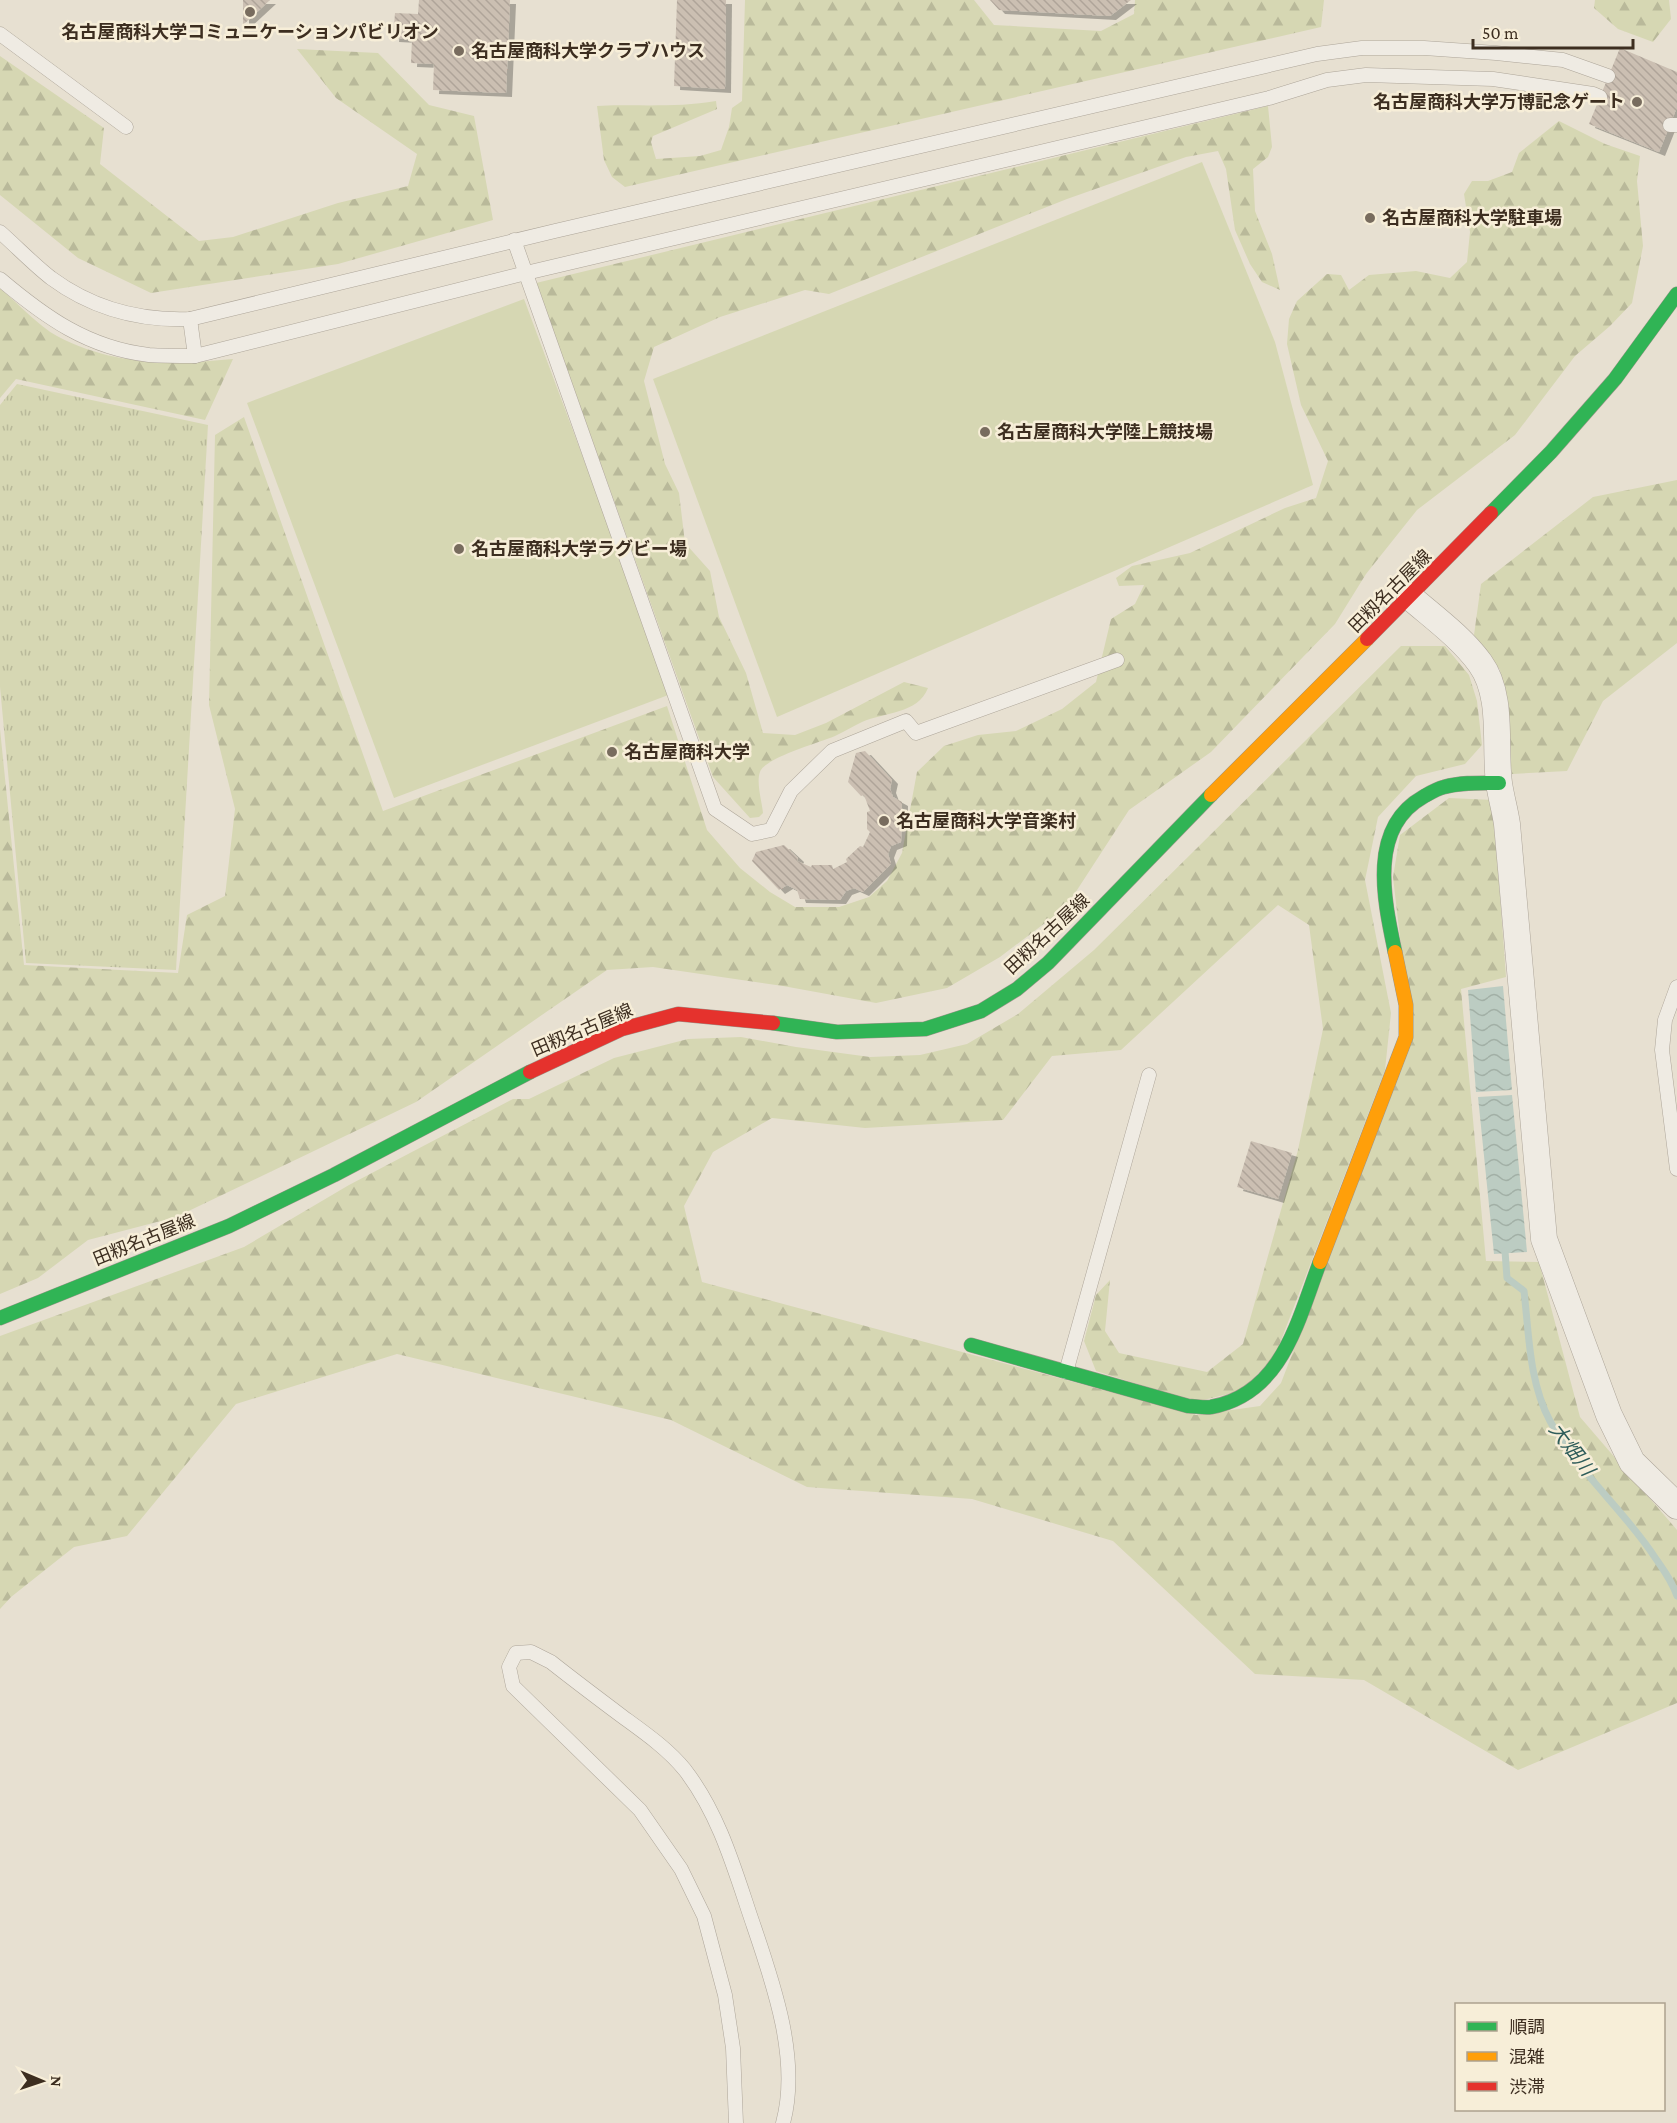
<svg xmlns="http://www.w3.org/2000/svg" width="1677" height="2123" font-family="'Crimson Pro','Noto Sans JP',serif">
<style>
.grass{fill:url(#grass-tufts)}
.forest{fill:url(#forest-firs)}
.garden{fill:#d6d7b3}
.water{fill:url(#water-waves)}
.lines{fill:none;stroke-linecap:round;stroke-linejoin:round}
.stream{stroke:#bcccc2;stroke-width:7}
.building{fill:url(#building-back-hatch);filter:url(#shadow)}
.lane-casing{stroke:#ada599;stroke-width:15}
.street-casing{stroke:#ada599;stroke-width:27}
.fast-casing{stroke:#9c958a;stroke-width:15}
.slow-casing{stroke:#9c958a;stroke-width:15}
.jam-casing{stroke:#9c958a;stroke-width:15}
.lane{stroke:#efebe3;stroke-width:14}
.street{stroke:#efebe3;stroke-width:26}
.fast{stroke:#30b455;stroke-width:14}
.slow{stroke:#ff9f0a;stroke-width:14}
.jam{stroke:#e5322d;stroke-width:14}
.poi-dot{fill:#786c5e;stroke:#f7eed8;stroke-width:2}
.labels{text-anchor:middle;dominant-baseline:central;stroke-width:5;stroke-linejoin:round;paint-order:stroke}
.poi-label{font-size:18px;font-weight:bold;fill:#3d2e20;stroke:#f7eed8;text-anchor:start}
.street-label{font-size:18px;fill:#3d2e20;stroke:#f7eed8}
.water-label{font-size:20px;font-style:italic;fill:#2f5d5a;stroke:#f7eed8}
</style>
<defs>
<pattern id="grass-tufts" width="24" height="20" patternUnits="userSpaceOnUse" patternTransform="scale(1.5)"><rect width="24" height="20" fill="#d6d7b3"/><path d="M3 7l-1-3M5 7V3M7 7l1-3M15 17l-1-3M17 17v-4M19 17l1-3" fill="none" stroke="#b9b99a"/></pattern>
<pattern id="forest-firs" width="22" height="20" patternUnits="userSpaceOnUse" patternTransform="scale(1.5)"><rect width="22" height="20" fill="#d6d7b3"/><path d="M5 1l3.5 6h-7zM16 11l3.5 6h-7z" fill="#b9b99a"/></pattern>
<pattern id="water-waves" width="16" height="10" patternUnits="userSpaceOnUse" patternTransform="scale(1.5)"><rect width="16" height="10" fill="#bcccc2"/><path d="M0 5q4-4 8 0t8 0" fill="none" stroke="#a2b0a6"/></pattern>
<pattern id="building-back-hatch" width="6" height="6" patternUnits="userSpaceOnUse" patternTransform="scale(1.5)"><rect width="6" height="6" fill="#cbbfb2"/><path d="M-1 5l2 2M0 0l6 6M5-1l2 2" fill="none" stroke="#afa499"/></pattern>
<filter id="shadow"><feDropShadow dx="6" dy="4" stdDeviation="0" flood-color="#0004"/></filter>
</defs>
<rect width="100%" height="100%" fill="#e7e0d1"/>
<path class="grass" d="M17,384L208,425L176,970L26,963L0,687V405Z"/>
<g class="forest">
<path d="M745,0H974L994,25L1101,31L1134,14L1135,0H1324L1321,27L625,187L612,177L604,160L597,106C637,104 677,108 716,101L717,109L653,136L651,142L656,159L700,156L721,150L729,127L732,108L742,101Z"/>
<path d="M1595,0H1669L1671,19L1653,42L1618,29L1594,8Z"/>
<path d="M297,49L378,53L429,105L474,116L493,220L338,264L151,293L78,258L0,195V56L104,128L100,164L199,241L233,237L338,203L408,186L417,154L336,98Z"/>
<path d="M1268,106L1272,147L1268,157L1253,169L1255,211L1272,254L1280,290L1262,282L1250,264L1235,230L1226,169L1218,151L1186,157L1067,199L829,294L805,290L720,317L654,347L644,381L665,464L679,493L685,543L710,571L719,617L746,673L763,733L795,735L826,723L904,682L928,688C918,714 884,712 862,722C853,726 846,731 837,735C823,742 765,757 760,772C756,783 762,801 763,813L759,817L750,818L713,777L536,283Z"/>
<path d="M1559,121L1605,144L1640,156L1637,181L1643,246L1632,303L1610,326L1575,356L1515,435L1417,510L1366,574L1335,624L1211,752L1129,810L1066,907L1000,957L947,988L876,1003L783,986L653,967L607,970L416,1102L176,1217L88,1240L38,1278L0,1294V729L24,965L178,973L187,915L225,896L235,809L209,705L215,435L244,417L383,811L667,706L707,830L740,868L770,892L795,907H839L869,897L887,881L902,853L917,772L944,746L978,735L1016,731L1062,709L1096,682L1111,619L1135,604L1144,585L1119,586L1116,578L1132,566L1190,553L1285,508L1316,498L1328,461L1301,405L1287,344L1289,319L1297,301L1327,274L1341,275L1349,290L1369,275L1416,271L1450,278L1467,262L1470,232L1464,194L1472,181H1488L1512,172L1519,153Z"/>
<path d="M0,288C15,301 40,327 57,336C114,366 171,365 233,359L205,420L16,379L0,398Z"/>
<path d="M1677,480V643L1603,701L1567,771L1512,774L1500,670L1474,635L1481,584L1593,497Z"/>
<path d="M1401,646H1445L1469,675L1477,701L1482,745L1465,764L1416,776L1378,817L1365,880L1391,1013L1385,1070L1275,1356L1241,1391L1195,1402L1096,1371L1084,1341L1096,1295L1110,1280L1105,1331L1119,1353L1207,1372L1243,1344L1298,1150L1323,1029L1309,925L1278,905L1121,1050L1052,1056L1003,1120L865,1128L772,1118L713,1152L684,1206L702,1282L1196,1415L1260,1406L1281,1383L1412,1042L1393,877L1400,835L1449,798L1493,800L1506,977L1461,989L1486,1261L1539,1262L1580,1417L1677,1530V1703L1518,1770L1364,1680L1255,1674L1113,1541L972,1499L807,1487L671,1420L397,1354L236,1404L127,1536L74,1547L11,1597L0,1609V1336L244,1247L349,1185L513,1099H529L614,1058L688,1039L741,1037L796,1047L870,1057L920,1055L967,1044L1018,1014L1094,950Z"/>
</g>
<g class="garden">
<path d="M1202,162L1275,342L1313,485L777,717L653,379Z"/>
<path d="M524,299L671,694L394,798L247,403Z"/>
</g>
<g class="water">
<path d="M1503,986L1512,1090L1476,1092L1468,990Z"/>
<path d="M1512,1095L1527,1252L1494,1254L1478,1097Z"/>
</g>
<g class="lines">
<path class="stream" d="M1505,1251L1507,1278L1524,1291C1529,1334 1529,1382 1550,1421C1576,1470 1623,1509 1654,1556C1663,1569 1672,1581 1677,1596"/>
</g>
<g class="building">
<path d="M243,0H270L243,25Z"/>
<path d="M419,0H510L506,93L433,90L434,64L411,63L412,39L393,38L395,13L418,14Z"/>
<path d="M677,0H726L725,89L674,86Z"/>
<path d="M990,0H1131L1110,16L999,10Z"/>
<path d="M1620,48L1677,72V107L1659,152L1589,124Z"/>
<path d="M865,751L892,780L890,789L893,797L902,802L901,842L891,846L888,854L891,864L863,892L854,888L846,891L840,900L800,899L797,890L787,885L779,890L752,861L756,852L784,845L798,858L797,861L811,867L812,865H832L833,869L847,862L846,859L860,846L863,847L870,832L867,829V812L870,811L864,795L861,796L848,782L856,753Z"/>
<path d="M1251,1141L1292,1153L1278,1199L1237,1187Z"/>
</g>
<g class="lines">
<g class="lane-casing">
<g id="lane">
<path d="M0,34L126,127"/>
<path d="M1670,125H1677"/>
<path d="M0,232C17,247 33,264 51,278C93,309 139,321 190,319L555,231L1317,54L1362,48H1424L1496,53L1563,60L1608,76"/>
<path d="M514,240L715,809L752,834L771,830L791,791L832,751L906,721L916,733L1117,660"/>
<path d="M0,279C45,317 88,348 149,355C164,356 180,356 195,356L526,273L1269,98L1327,80L1366,75L1493,79L1593,94L1600,97"/>
<path d="M190,319L195,356"/>
<path d="M1677,987L1665,1020L1662,1050L1677,1169"/>
<path d="M1066,1372L1149,1075"/>
<path d="M736,2123L733,2048L725,1995L704,1916L681,1869L640,1810L513,1686L509,1667L516,1653L531,1652L551,1662C575,1681 599,1699 623,1717C645,1733 668,1749 685,1770C718,1813 733,1864 750,1915C771,1977 801,2057 783,2123"/>
</g>
</g>
<g class="street-casing">
<path id="street" d="M1410,597C1433,617 1461,637 1480,663C1504,696 1494,745 1499,783C1501,797 1505,810 1507,824L1544,1239L1609,1415L1632,1462L1677,1506"/>
</g>
<g class="fast-casing">
<g id="fast">
<path d="M1491,513L1551,452L1615,379L1677,294"/>
<path d="M1395,952C1384,900 1368,828 1423,797C1430,793 1436,789 1444,787C1462,782 1481,783 1499,783"/>
<path d="M773,1023L837,1032L925,1029L981,1011L1017,989L1048,963L1211,795"/>
<path d="M0,1318L229,1226L334,1175L530,1072"/>
<path d="M971,1345L1188,1406C1195,1406 1204,1408 1211,1407C1283,1394 1298,1319 1320,1262"/>
</g>
</g>
<g class="slow-casing">
<g id="slow">
<path d="M1211,795L1367,639"/>
<path d="M1320,1262L1406,1037V1005L1395,952"/>
</g>
</g>
<g class="jam-casing">
<g id="jam">
<path d="M1367,639L1491,513"/>
<path d="M530,1072L622,1029L678,1014L773,1023"/>
</g>
</g>
<use href="#lane" class="lane"/>
<use href="#street" class="street"/>
<use href="#fast" class="fast"/>
<use href="#slow" class="slow"/>
<use href="#jam" class="jam"/>
</g>
<g class="poi-dot">
<circle cx="250" cy="12" r="6"/>
<circle cx="459" cy="51" r="6"/>
<circle cx="1637" cy="102" r="6"/>
<circle cx="1370" cy="218" r="6"/>
<circle cx="985" cy="432" r="6"/>
<circle cx="459" cy="549" r="6"/>
<circle cx="612" cy="752" r="6"/>
<circle cx="884" cy="821" r="6"/>
</g>
<g class="labels">
<g class="poi-label">
<text x="250" y="32" text-anchor="middle">名古屋商科大学コミュニケーションパビリオン</text>
<text x="471" y="51">名古屋商科大学クラブハウス</text>
<text x="1625" y="102" text-anchor="end">名古屋商科大学万博記念ゲート</text>
<text x="1382" y="218">名古屋商科大学駐車場</text>
<text x="997" y="432">名古屋商科大学陸上競技場</text>
<text x="471" y="549">名古屋商科大学ラグビー場</text>
<text x="624" y="752">名古屋商科大学</text>
<text x="896" y="821">名古屋商科大学音楽村</text>
</g>
<g class="street-label">
<text transform="translate(1390 591) rotate(-45)">田籾名古屋線</text>
<text transform="translate(1047 934) rotate(-43)">田籾名古屋線</text>
<text transform="translate(582 1030) rotate(-23)">田籾名古屋線</text>
<text transform="translate(144 1240) rotate(-22)">田籾名古屋線</text>
</g>
<g class="water-label">
<text transform="translate(1572 1449) rotate(53)">大畑川</text>
</g>
</g>
<rect x="1455" y="2003" width="210" height="108" fill="#f7eed8" stroke="#ada18e" stroke-width="1.5"/>
<rect x="1467" y="2022" width="30" height="9" fill="#30b455" stroke="#ada18e" stroke-width="1.5"/>
<text x="1509" y="2033" font-size="18" fill="#3d2e20">順調</text>
<rect x="1467" y="2052" width="30" height="9" fill="#ff9f0a" stroke="#ada18e" stroke-width="1.5"/>
<text x="1509" y="2063" font-size="18" fill="#3d2e20">混雑</text>
<rect x="1467" y="2082" width="30" height="9" fill="#e5322d" stroke="#ada18e" stroke-width="1.5"/>
<text x="1509" y="2093" font-size="18" fill="#3d2e20">渋滞</text>
<g transform="translate(42 2081) rotate(92)" stroke="#f7eed8" stroke-width="4.5" paint-order="stroke">
<path d="M0-4.5L10 22L0 15L-10 22Z" fill="#3d2e20"/>
<text y="-9" font-size="16" font-weight="bold" text-anchor="middle" fill="#3d2e20">N</text>
</g>
<path d="M1473 39v9h160v-9" fill="none" stroke="#3d2e20" stroke-width="3"/>
<text x="1482" y="39" font-size="18" fill="#3d2e20" stroke="#f7eed8" stroke-width="4.5" paint-order="stroke">50 m</text>
</svg>
